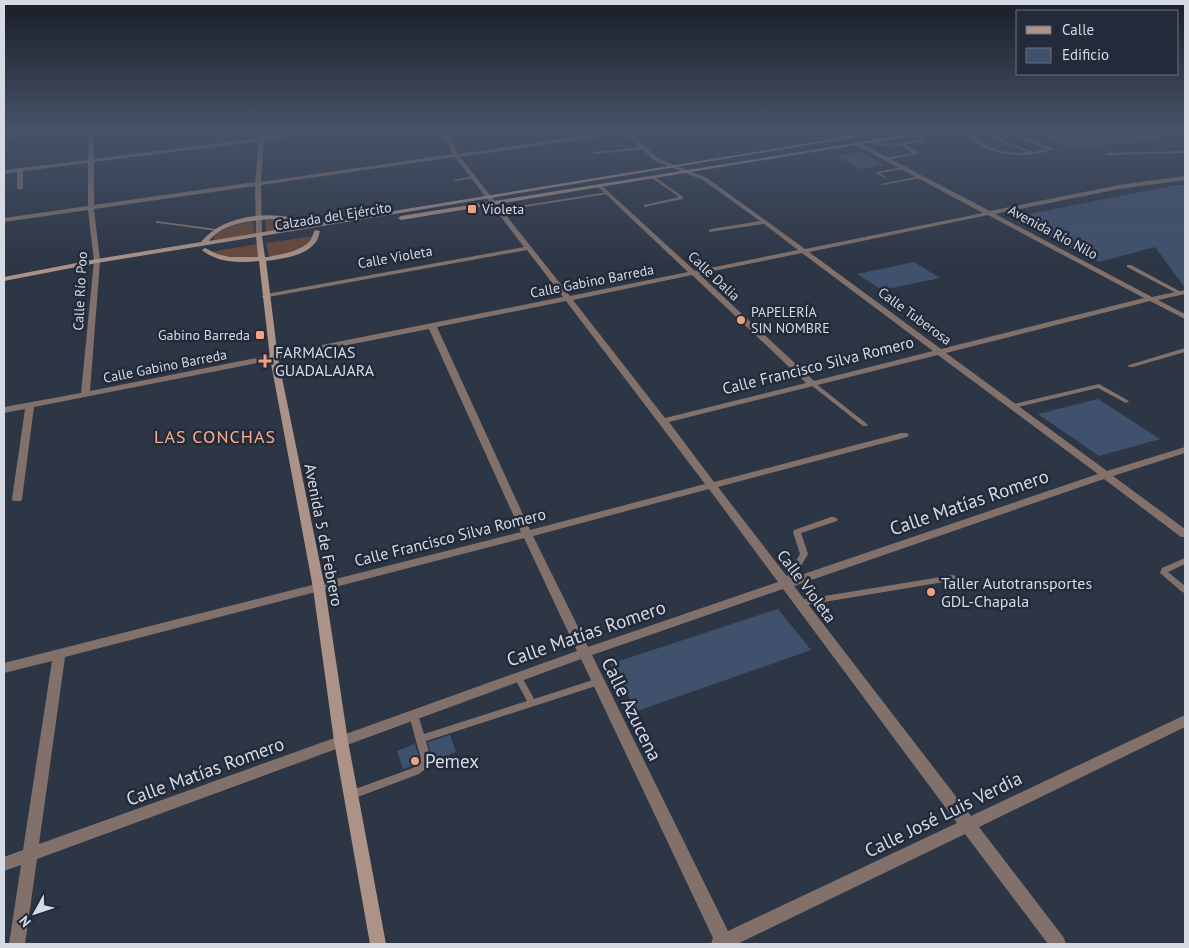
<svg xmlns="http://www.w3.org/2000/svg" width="1189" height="948" font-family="'PT Sans',sans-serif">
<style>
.green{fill:#67483a}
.building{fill:#40516d}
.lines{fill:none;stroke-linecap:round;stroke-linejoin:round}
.lane{fill:#82716a;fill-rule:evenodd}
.street{fill:#82716a;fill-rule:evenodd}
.secondary{fill:#ac9287;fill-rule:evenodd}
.poi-dot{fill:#f1a17e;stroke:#232b3a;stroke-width:2}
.labels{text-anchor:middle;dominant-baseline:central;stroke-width:5;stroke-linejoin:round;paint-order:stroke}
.far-poi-label{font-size:14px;fill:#d5dae4;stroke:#232b3a;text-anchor:start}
.far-street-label{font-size:14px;fill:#d5dae4;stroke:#232b3a}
.poi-label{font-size:16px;fill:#d5dae4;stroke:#232b3a;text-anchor:start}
.street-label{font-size:16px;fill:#d5dae4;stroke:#232b3a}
.neighbourhood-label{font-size:18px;letter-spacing:1px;fill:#fbaf8e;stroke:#232b3a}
.near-street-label{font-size:19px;fill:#d5dae4;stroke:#232b3a}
.near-poi-label{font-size:19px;fill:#d5dae4;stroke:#232b3a;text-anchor:start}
</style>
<rect width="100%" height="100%" fill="#2d3645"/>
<g class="green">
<path d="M282,218L309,225L266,232L265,219Z"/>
<path d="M253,222L255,234L213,241L214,236C225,226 240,223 253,222Z"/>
<path d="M314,236C305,251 286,255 269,257L266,243Z"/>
<path d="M257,244L260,258H226L210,252Z"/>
</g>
<g class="building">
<path d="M1026,130H1158L1159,140L1070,148Z"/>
<path d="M861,152L885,165L860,169L837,156Z"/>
<path d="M1176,185H1185V288L1155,247L1099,262L1010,218Z"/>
<path d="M914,262L940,278L882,290L857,274Z"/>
<path d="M1098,399L1160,439L1099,456L1038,414Z"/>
<path d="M778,609L811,650L637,711L610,664Z"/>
<path d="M450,735L456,752L432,761L428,742Z"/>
<path d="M415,744L419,759L412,766L403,769L397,751Z"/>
</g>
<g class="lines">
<g class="lane">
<path d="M483,130L484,132L448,138L446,137Z"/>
<path d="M951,130H957L977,135V137H975L973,138C989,149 1009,155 1028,152L991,137L969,130H974L988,134L1011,132L1053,149C1031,158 1007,157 986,148C980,145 973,142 968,138L972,136ZM1011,134L1047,149L1033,152L992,135Z"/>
<path d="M920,133L925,141L906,144L917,152V154L887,160H886V158L913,153L902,145L891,147L868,142L870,141L891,145L922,139L918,134Z"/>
<path d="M643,147L645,148L644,149L595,154L593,153L595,152Z"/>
<path d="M1185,151V153L1107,155L1105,154L1107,153Z"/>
<path d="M904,167H905V169L880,173L886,177L884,178L875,172Z"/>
<path d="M474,176L476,177L475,178L455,181L453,180Z"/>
<path d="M652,176H654L683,197V199L644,207V205L679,197L652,178Z"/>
<path d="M921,176H922V178L882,185L880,184Z"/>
<path d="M607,192L609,193L608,194L500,211L498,210L500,209Z"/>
<path d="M156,221L217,229L219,230L217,231L158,223H156Z"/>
<path d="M1127,265H1131L1183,293L1180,295L1178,294L1127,267Z"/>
<path d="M1185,348V352L1133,367H1129L1128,366L1129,365Z"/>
<path d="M813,382L815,383L867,424L868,425L867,426H863L811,385L810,384Z"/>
<path d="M1099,384L1129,401L1126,403L1124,402L1098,388L1014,408L1011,406L1014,404Z"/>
<path d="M831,517H834L838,519L837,521L801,533L808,554L789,587H783L782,585L800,554L793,532L794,530Z"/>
<path d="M1185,558V564L1168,572L1185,586V593L1182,592L1160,573L1162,568Z"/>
<path d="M953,575L956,576L957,578L956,580L800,606L797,605L796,603L797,601L800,600Z"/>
<path d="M518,674L521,675L534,699L599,678L602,680L603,682L602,684L426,741C430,757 435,763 419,774L355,798L351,799L347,798L346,795L347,792L413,768L419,763L421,759L409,715L411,712L414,711L417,712L424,734L527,701L514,677L515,675Z"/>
</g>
<g class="street">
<path d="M51,130H65L4,138V135Z"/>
<path d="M89,130H93L94,159L259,138L260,130H264V137L323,130H336L264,140L261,182L453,154L442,130H446L458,154L622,130H637L629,132L659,159L707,178L805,249L983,213L856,145L858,142L990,211L1119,185L1185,176V180L1119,189L995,214L1152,297L1185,290V294L1158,300L1185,314V319L1150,301L946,353L1107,471L1185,447V453L1113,476L1185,529V537H1181L1104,479L794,586L971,816L1185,715V727L979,827L1064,938L1066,944H1048L965,834L737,944H711L713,938L581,659L37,859L25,944H9L21,865L4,871V857L23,850L52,661L4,673V663L521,532L429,329L34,407L22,499L21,501H13L12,499L25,409L4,413V407L81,393L94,261L88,210L4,222V218L88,206V163L23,171V188L20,190L17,188V172L4,174V170L88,160ZM624,133L655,161L703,180L760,221L711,229L709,230V232L764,224L798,250L695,271L600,184L597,186L598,187L688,272L570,296L460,157ZM259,141L255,182L94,205V162ZM455,157L524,247L266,294L262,296L263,298L527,250L563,297L90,391L100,261L94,209L255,186L256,235L259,237L262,235L261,185ZM988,215L1144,298L941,349L809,252ZM802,253L933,351L814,381L699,274ZM692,275L806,383L665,418L573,300ZM566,301L705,484L530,530L437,327ZM938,355L1098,474L789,579L718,487L907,437L909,435L907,433H901L714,482L669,422ZM709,489L778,582L588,647L533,536ZM524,538L577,651L39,844L65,657ZM783,589L957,823L728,931L592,655Z"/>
</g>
<g class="secondary">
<path d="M827,130C835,130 842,137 850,136C866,135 882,129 898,130L262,236L265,257H268C281,254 300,252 310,241C312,238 313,233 315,230L320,231C319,234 318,240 315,243C305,256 281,259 266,261L278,358L325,588L348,741L386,944H370L334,741L313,588L270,358L259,261C240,263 217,263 202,250L205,248L217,254L230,257H258L256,237L97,263L4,281V277L97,259L201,242C226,211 279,210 314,224L841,138ZM271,219L287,220L306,225L209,241C223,223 250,221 271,219Z"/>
<path d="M936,130H946L401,220L398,218L401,216Z"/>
</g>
</g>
<linearGradient id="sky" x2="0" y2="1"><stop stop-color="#191e26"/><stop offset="0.49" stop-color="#465268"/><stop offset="1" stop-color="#465268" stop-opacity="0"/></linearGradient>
<rect width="1189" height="263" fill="url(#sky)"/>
<g class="poi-dot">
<rect x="467" y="204" width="10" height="10" rx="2.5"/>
<circle cx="741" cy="320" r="5"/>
<rect x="255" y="330" width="10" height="10" rx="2.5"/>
<path d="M262.5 353.5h5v5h5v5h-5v5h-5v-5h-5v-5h5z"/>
<circle cx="931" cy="592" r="5"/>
<circle cx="415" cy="761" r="5"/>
</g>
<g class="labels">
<g class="far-poi-label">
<text x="482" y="209">Violeta</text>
<text x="751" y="312">PAPELERÍA<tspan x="751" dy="16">SIN NOMBRE</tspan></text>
<text x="250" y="335" text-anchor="end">Gabino Barreda</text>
</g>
<g class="far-street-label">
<text transform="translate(333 216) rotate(-9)">Calzada del Ejército</text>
<text transform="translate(1053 232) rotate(28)">Avenida Río Nilo</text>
<text transform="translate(395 257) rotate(-10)">Calle Violeta</text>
<text transform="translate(714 276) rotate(43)">Calle Dalia</text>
<text transform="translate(592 281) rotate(-11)">Calle Gabino Barreda</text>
<text transform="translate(80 291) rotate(-87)">Calle Río Poo</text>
<text transform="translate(915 316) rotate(36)">Calle Tuberosa</text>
<text transform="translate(165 366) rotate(-11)">Calle Gabino Barreda</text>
</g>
<g class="poi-label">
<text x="275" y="352">FARMACIAS<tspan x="275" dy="18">GUADALAJARA</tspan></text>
<text x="941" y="583">Taller Autotransportes<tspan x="941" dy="18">GDL-Chapala</tspan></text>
</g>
<g class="street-label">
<text transform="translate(818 365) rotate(-14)">Calle Francisco Silva Romero</text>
<text transform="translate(324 535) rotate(79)">Avenida 5 de Febrero</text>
<text transform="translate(450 537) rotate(-14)">Calle Francisco Silva Romero</text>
<text transform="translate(807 586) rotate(53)">Calle Violeta</text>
</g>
<g class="neighbourhood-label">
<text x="215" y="436">LAS CONCHAS</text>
</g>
<g class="near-street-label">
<text transform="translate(969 502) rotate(-19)">Calle Matías Romero</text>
<text transform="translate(586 633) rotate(-19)">Calle Matías Romero</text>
<text transform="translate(632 709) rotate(64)">Calle Azucena</text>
<text transform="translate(205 771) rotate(-20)">Calle Matías Romero</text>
<text transform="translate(943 814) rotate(-26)">Calle José Luis Verdia</text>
</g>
<g class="near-poi-label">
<text x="425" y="761">Pemex</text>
</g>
</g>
<rect width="1189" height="948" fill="none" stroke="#d5dae4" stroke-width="10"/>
<rect x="1016" y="10" width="162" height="65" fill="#232b3a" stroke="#6a717e"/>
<rect x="1026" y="26" width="25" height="8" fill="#ac9287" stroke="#6a717e"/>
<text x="1062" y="35" font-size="15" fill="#d5dae4">Calle</text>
<rect x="1026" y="48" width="25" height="15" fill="#40516d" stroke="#6a717e"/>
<text x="1062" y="60" font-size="15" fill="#d5dae4">Edificio</text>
<g transform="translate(35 913) rotate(230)" stroke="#232b3a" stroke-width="4" paint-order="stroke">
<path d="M0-4L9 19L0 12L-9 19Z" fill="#d5dae4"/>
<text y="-8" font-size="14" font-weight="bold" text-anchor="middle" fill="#d5dae4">N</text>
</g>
</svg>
